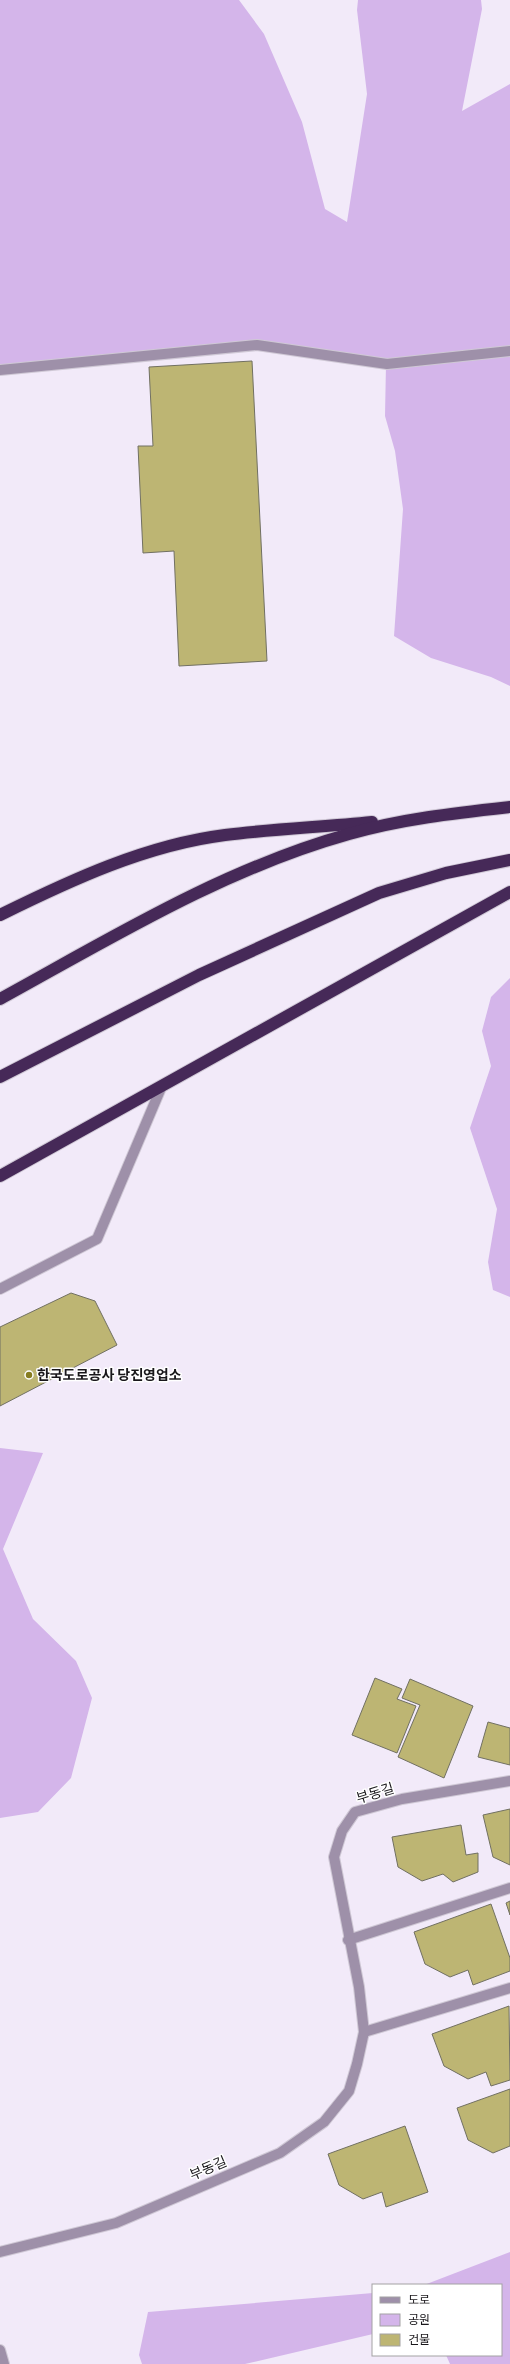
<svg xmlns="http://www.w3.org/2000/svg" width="510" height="2364" font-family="Poppins,'Noto Sans KR',sans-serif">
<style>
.green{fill:#d4b5ea}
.building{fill:#bdb573;stroke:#717062}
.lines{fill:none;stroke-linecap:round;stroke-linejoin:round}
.lane-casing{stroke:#cfc8d5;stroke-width:12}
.street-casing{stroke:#cfc8d5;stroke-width:12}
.highway-casing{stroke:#cfc8d5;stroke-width:14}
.lane{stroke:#9e90a9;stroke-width:10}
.street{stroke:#9e90a9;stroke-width:10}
.highway{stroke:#462958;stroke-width:12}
.poi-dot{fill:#867c21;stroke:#fff;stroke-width:1.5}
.labels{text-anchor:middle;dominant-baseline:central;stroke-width:3;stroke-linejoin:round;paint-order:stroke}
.poi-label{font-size:14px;font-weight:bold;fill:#19171b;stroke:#fff;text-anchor:start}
.street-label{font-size:14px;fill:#19171b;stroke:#fff}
</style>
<rect width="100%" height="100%" fill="#f2eaf9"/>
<g class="green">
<path d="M0,0H239L264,34L302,122L325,209L347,222L367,94L357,10L358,0H481L482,9L462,111L510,84V686L491,677L431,658L394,636L403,509L395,451L385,416L386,364L257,345L0,370Z"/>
<path d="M510,978V1297L493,1290L488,1262L497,1209L470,1128L491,1066L482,1031L491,997Z"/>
<path d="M0,1448L43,1453L3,1549L33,1619L76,1661L92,1698L71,1778L38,1812L0,1818Z"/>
<path d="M510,2252V2364H450L446,2355H501V2285H424Z"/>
<path d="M373,2293V2334L245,2364H142L139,2355L148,2312Z"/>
</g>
<g class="building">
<path d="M252,361L267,661L179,666L174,551L143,553L138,446H153L149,367Z"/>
<path d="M71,1293L95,1301L117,1345L0,1406V1327Z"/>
<path d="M375,1678L402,1689L397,1699L416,1706L397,1753L352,1735Z"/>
<path d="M410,1679L473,1706L444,1778L398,1757L420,1705L402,1698Z"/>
<path d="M488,1722L510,1728V1765L478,1757Z"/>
<path d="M510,1809V1865L493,1857L483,1815Z"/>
<path d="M461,1825L466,1855L478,1853V1872L453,1882L443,1874L422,1881L398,1867L392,1837Z"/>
<path d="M510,1901V1915L506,1903Z"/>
<path d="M491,1904L510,1958V1971L473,1985L468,1970L450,1977L425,1964L414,1932Z"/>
<path d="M509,2006L510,2080L491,2086L486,2072L468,2079L444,2066L432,2034Z"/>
<path d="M510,2089V2146L493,2153L468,2140L457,2108Z"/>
<path d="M405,2126L428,2192L386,2207L382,2192L363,2199L339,2185L328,2154Z"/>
</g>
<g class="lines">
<g class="lane-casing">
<g id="lane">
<path d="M0,370L257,345L387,364L510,351"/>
<path d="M0,1289L97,1239L161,1088"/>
</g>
</g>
<g class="street-casing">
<g id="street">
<path d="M348,1940L510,1888"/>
<path d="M364,2032L510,1988"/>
<path d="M0,2252L116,2223L280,2153L324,2122L349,2091L357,2064L364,2032L359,1987L334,1857L342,1831L355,1812L402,1799L510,1781"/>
<path d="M0,2350L4,2364"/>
</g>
</g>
<g class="highway-casing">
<g id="highway">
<path d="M0,915C71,880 146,845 225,835C273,829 323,827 372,822"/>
<path d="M0,999C113,937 224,869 349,834C401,819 456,813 510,807"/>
<path d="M0,1077L199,975L379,893L446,873L510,860"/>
<path d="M0,1176L510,892"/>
</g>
</g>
<use href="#lane" class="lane"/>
<use href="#street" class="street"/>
<use href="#highway" class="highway"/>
</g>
<circle class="poi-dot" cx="29" cy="1375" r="4"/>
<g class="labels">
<g class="poi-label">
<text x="37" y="1375">한국도로공사 당진영업소</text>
</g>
<g class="street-label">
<text transform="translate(375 1793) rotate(-17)">부동길</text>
<text transform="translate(208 2168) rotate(-23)">부동길</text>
</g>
</g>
<rect x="372" y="2284" width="130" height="72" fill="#ffffff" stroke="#a3a2a4"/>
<rect x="380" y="2297" width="20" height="6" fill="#9e90a9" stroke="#a3a2a4"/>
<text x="408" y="2304" font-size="12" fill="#19171b">도로</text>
<rect x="380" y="2314" width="20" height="12" fill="#d4b5ea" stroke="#a3a2a4"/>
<text x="408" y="2324" font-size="12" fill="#19171b">공원</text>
<rect x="380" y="2334" width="20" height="12" fill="#bdb573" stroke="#a3a2a4"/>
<text x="408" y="2344" font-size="12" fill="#19171b">건물</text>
</svg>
